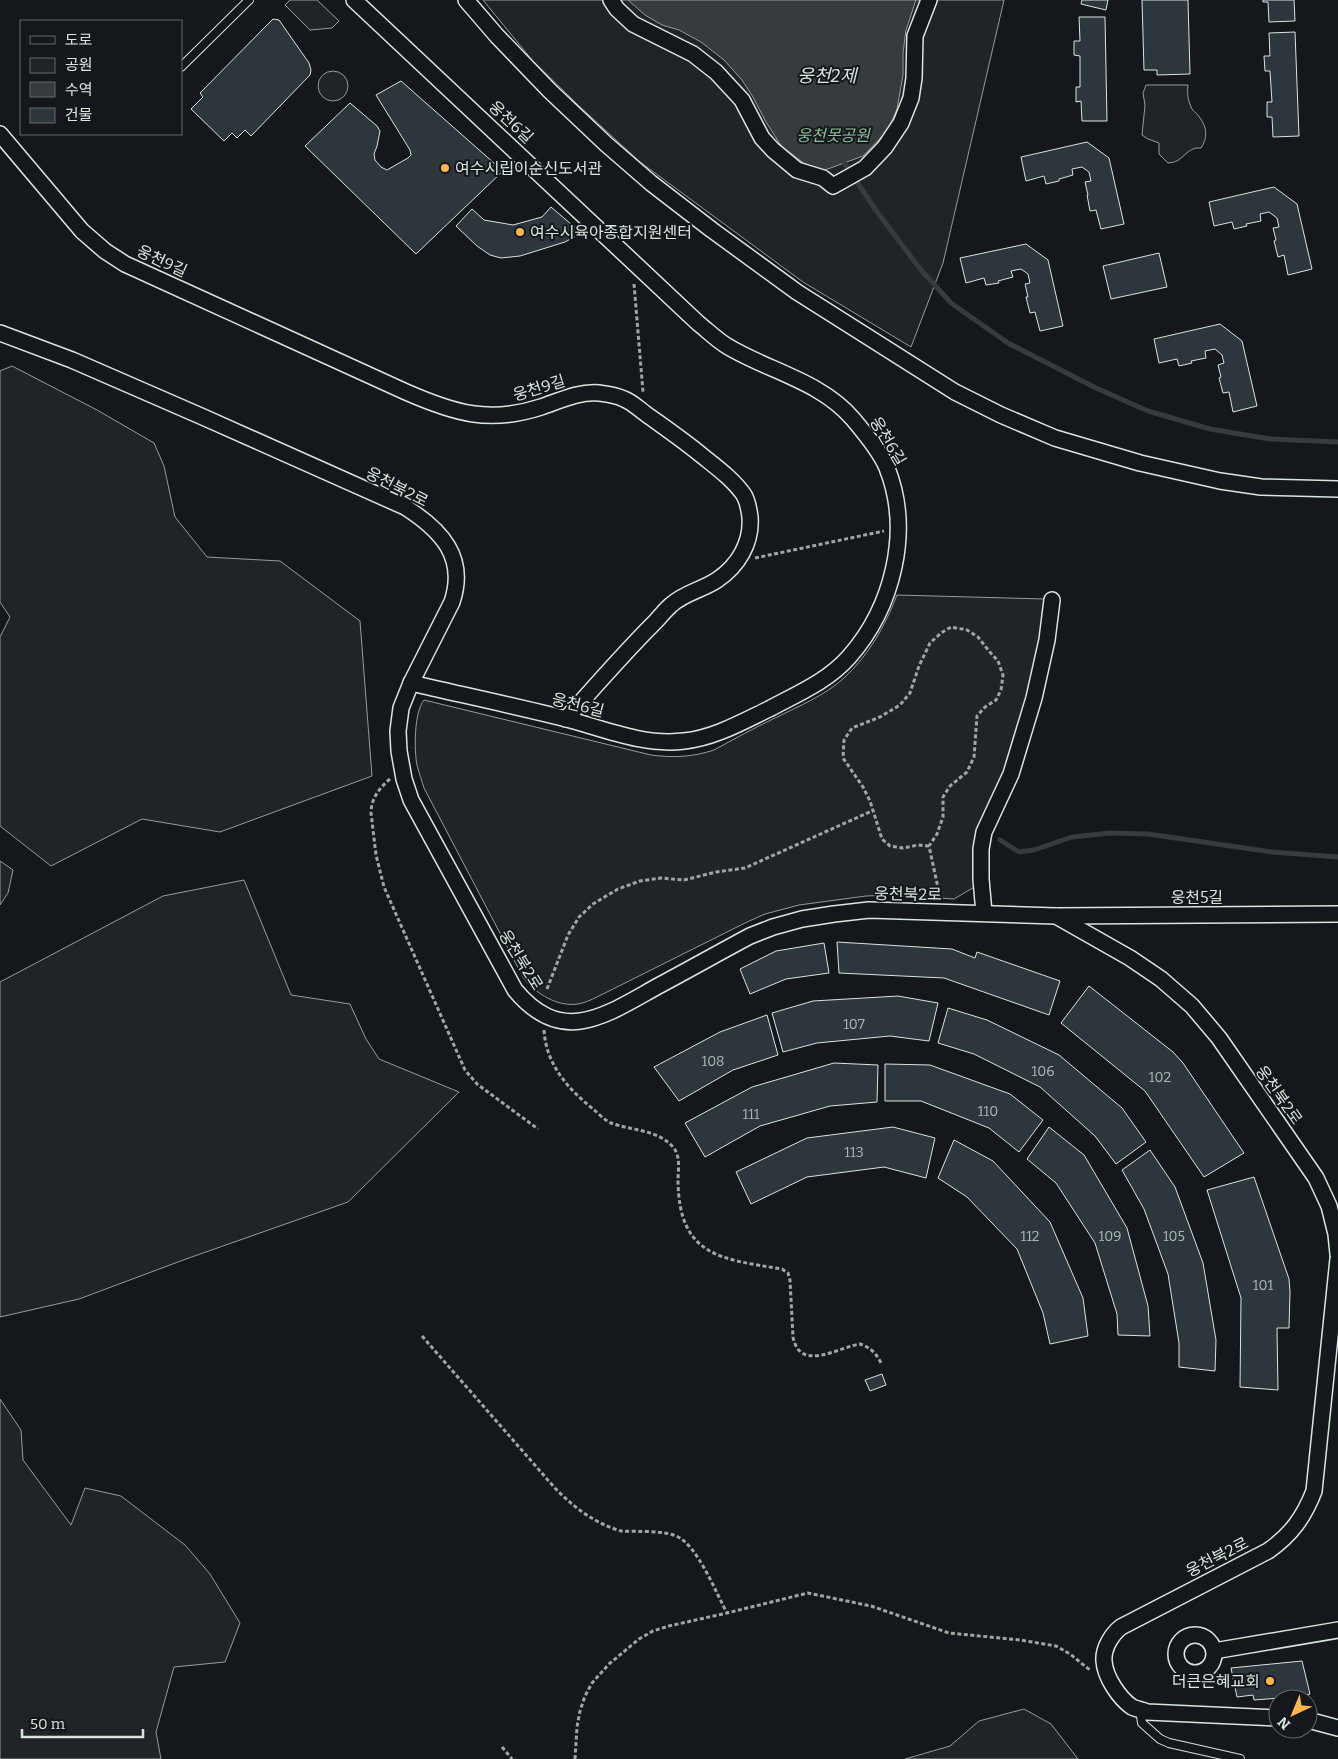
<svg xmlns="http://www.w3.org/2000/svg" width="1338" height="1759" font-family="Bitter,'Noto Sans KR',serif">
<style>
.green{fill:#202428;stroke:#939e99}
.water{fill:#363b3e;stroke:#939e99}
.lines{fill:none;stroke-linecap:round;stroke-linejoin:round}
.stream{stroke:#363b3e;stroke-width:5}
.building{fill:#2c363c;stroke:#d8e6dc}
.lane-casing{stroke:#d8e6dc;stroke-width:10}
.street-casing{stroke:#d8e6dc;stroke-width:18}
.path{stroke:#9da8a2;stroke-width:3;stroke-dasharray:4 2.5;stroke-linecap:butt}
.lane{stroke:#14181c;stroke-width:8}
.street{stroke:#14181c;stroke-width:15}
.poi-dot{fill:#ffb74d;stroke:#14181c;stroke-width:2}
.labels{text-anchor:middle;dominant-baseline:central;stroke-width:4;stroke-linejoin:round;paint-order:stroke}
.number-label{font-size:14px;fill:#adbab4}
.street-label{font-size:16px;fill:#d8e6dc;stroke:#14181c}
.park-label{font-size:16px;font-style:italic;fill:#8ac095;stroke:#14181c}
.poi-label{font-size:16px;fill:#d8e6dc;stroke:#14181c;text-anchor:start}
.water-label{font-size:18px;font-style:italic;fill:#d8e6dc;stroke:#14181c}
</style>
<rect width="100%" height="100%" fill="#14181c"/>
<g class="green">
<path d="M290,0H317L339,21L332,28L310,30L285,5Z"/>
<path d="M483,0H1004L943,263L911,347L803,282L640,162L578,105L532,60Z"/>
<circle cx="333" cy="86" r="15"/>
<path d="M1146,85H1188C1187,94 1188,101 1192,109C1194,112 1198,114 1200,118C1207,127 1208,138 1201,148C1186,146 1184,163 1168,163L1159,154V143L1148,139L1142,135L1145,105L1143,93Z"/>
<path d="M12,366L97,410L154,443L164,466L175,517L207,557L280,561L360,621L372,776L220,832L142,819L51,866L0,826V637L10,617L0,602V371Z"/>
<path d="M897,595L1045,599L1035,667L976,886L954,899L889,895L866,896L799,905L765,914L747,922L597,997C591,1000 584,1003 578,1004C557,1007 537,994 524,979L424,788C422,781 419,773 417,765C414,750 414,712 424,700L651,755C673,758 693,757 714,750C734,739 754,728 775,718C799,706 824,696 844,678C869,655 885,626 897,595Z"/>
<path d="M0,861L13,870L8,893L0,905Z"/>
<path d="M244,880L291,995L350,1004L366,1039L379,1059L459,1092L348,1202L186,1259L79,1299L0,1317V982L163,896Z"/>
<path d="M0,1399L21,1430L23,1460L71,1525L85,1488L121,1496L185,1545L210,1574L240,1623L225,1662L174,1667L156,1732L161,1759H0Z"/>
<path d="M1024,1709L1051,1724L1078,1759H905L950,1746L979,1721Z"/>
</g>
<path class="water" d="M628,0H916L906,30L903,53V75L897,109L888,130L863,156L825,170L805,164L782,147L766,122L753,97L742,80L724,60L701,42L679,30L662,25L645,15Z"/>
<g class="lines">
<g class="stream">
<path d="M845,164L875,209L921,270L951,303L1008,343L1096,388L1148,411L1210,429L1270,439L1338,442"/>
<path d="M1000,840L1019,852L1034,850L1072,837L1110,833L1148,834L1272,852L1338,857"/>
</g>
</g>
<g class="building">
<path d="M1082,0H1108L1106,10L1081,4Z"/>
<path d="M1142,0H1188L1190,74L1157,75V70H1144Z"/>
<path d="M1263,0H1294L1295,21L1269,22L1268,2H1263Z"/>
<path d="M1079,17H1105L1107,121H1082L1081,101L1076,102V87H1080V56L1074,55V41H1080Z"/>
<path d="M273,19L279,20L309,63L311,70L310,75L251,136L245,130L237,138L232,133L224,141L191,109L203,97L200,93Z"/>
<path d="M1295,32L1299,136L1273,137L1272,117H1267V102H1272L1270,71H1265L1264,56H1270L1269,33Z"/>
<path d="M401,81L503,171L416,254L305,146L350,103L377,126L380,131L377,146L374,154L375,160L381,167L387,170L408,158L411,155L410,150L376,95Z"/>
<path d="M1087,142L1109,158L1124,224L1101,229L1096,210L1090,211L1087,195H1088L1085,182L1091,181L1089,172L1082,167L1072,169L1073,175L1059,179V181L1046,184L1044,176L1026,181L1021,157Z"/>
<path d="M1274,187L1297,204L1312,269L1288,275L1284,255L1278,257L1274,241L1276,240L1273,228L1279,227L1277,218L1269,212L1260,214L1261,221L1246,224L1247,226L1234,229L1232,222L1214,226L1209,202Z"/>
<path d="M551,207L578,230V235L565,242L520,256L501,258L490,255L477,246L456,226L472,209L484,220L513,225L542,217Z"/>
<path d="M1026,244L1048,260L1063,326L1040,331L1035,312L1030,313L1026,297H1028L1025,284L1030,283L1028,274L1021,269L1011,271L1013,277L998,281L999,283L986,285L984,278L966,283L960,258Z"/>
<path d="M1159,253L1167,287L1111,299L1103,266Z"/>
<path d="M1220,324L1242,341L1257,406L1233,412L1229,392L1223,393L1219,378L1221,377L1218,365L1224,363L1222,355L1215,349L1205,351L1206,358L1191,361L1192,363L1179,366L1177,359L1159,363L1154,339Z"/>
<path d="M837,942L952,949L975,958L977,952L1060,981L1049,1015L944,978L839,973Z"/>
<path d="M824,943L829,973L786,979L750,994L740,969L776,951Z"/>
<path d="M1089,986L1173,1052L1183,1063L1244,1153L1204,1177L1145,1091L1061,1023Z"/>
<path d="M898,996L938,1003L929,1041L890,1036L817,1043L783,1052L772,1013L813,1001Z"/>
<path d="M948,1008L987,1020L1059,1055L1122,1108L1146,1142L1116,1164L1095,1136L1040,1087L974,1054L938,1043Z"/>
<path d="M767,1015L778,1055L733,1070L679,1101L654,1067L720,1032Z"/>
<path d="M834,1063L878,1065L877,1102L830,1106L760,1126L705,1157L685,1123L752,1087Z"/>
<path d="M885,1064L930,1065L1010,1094L1043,1120L1019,1152L989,1128L921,1101H885Z"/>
<path d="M893,1127L935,1138L926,1178L884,1167L807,1177L751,1204L736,1172L807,1138Z"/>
<path d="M1049,1127L1084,1155L1127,1228L1148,1306L1150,1336L1118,1335L1117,1314L1095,1243L1056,1183L1027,1159Z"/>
<path d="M954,1140L993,1161L1050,1222L1083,1298L1088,1336L1050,1344L1043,1313L1017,1249L967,1197L938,1178Z"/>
<path d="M1150,1150L1175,1187L1203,1263L1216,1340L1215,1371L1179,1367V1343L1168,1274L1144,1209L1122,1170Z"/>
<path d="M1254,1177L1289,1279L1290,1292L1289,1328H1277L1278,1390L1240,1387L1241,1298L1207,1190Z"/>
<path d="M882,1374L886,1385L870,1391L865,1380Z"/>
<path d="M1302,1661L1310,1694L1300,1697V1699H1280V1698L1254,1700L1253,1695L1237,1697L1231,1668Z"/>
</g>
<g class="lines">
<g class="lane-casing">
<g id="lane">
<path d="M181,67L249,0"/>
<path d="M1140,1709L1142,1723L1160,1739L1169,1743L1240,1759"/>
</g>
</g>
<g class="street-casing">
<g id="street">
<path d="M354,0L698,323C708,331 717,340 727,346C768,371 821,381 853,419C864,432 881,453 887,468C912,531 893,607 849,657C828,681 797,694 769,709C742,722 714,738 684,741C644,746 604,729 567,719C515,706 463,695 411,683"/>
<path d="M466,0L497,36L550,91L606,144L651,183L712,230L797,292L955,392L1001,415L1055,438L1140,463L1220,481L1261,487L1338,489"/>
<path d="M611,0L617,9L633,24L693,54L716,72L742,100L762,138L773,150L797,170L823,178L833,186L865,168L885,147L901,123L911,98L914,78L915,36L929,0"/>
<path d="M0,134L82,231L105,251L125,264L406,392C454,413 489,424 541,407C559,401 579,391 599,393C607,394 616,395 624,399C632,402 639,409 646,414C664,427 683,440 700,454C716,467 733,479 744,495C748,502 749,509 750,517C752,543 738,566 717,580C702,590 684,593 671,605C665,610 661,616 655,622C624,653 595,686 566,719"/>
<path d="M0,333L72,360L203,417L405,507C441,530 467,557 452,602L411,683L401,708L398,731L399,751L404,779L411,800L515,990C563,1048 607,1014 660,985C690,969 720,952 750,936L773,927L802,919L834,914L869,910L1056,916L1130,958L1161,979L1192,1006L1219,1038L1316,1178L1329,1206L1336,1234L1338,1254"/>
<path d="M984,913L981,879V849L984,832L1011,774L1034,698L1047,640L1052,600"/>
<path d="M1057,916L1338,914"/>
<circle cx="1195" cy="1654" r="19"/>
<path d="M1214,1651L1338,1630"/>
<path d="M1278,1718L1147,1712C1143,1710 1136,1709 1132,1707C1119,1698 1105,1677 1104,1661C1103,1648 1112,1634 1121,1627L1268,1551C1291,1535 1304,1517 1314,1491L1338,1259"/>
<path d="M1308,1720L1338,1728"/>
</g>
</g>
<g class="path">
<path d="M634,284L643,392"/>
<path d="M755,558L884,531"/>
<path d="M390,779C379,788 371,799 371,813L376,855L384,887L465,1070L477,1084L538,1129"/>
<path d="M929,846L918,845L903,848L890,846L882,839L870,801L863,787L843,758L844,740L852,728L880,717L900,705L910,693L919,666L930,643L941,633L951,627L967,630L978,637L989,651L998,661L1003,675L1001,690L996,700L985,707L977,716L974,757L967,772L950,786L943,797V817L937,834L929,846L940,897"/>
<path d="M547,989L568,935L579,917L593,904L618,889L640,881L661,878L684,880L716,872L745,868L874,810"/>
<path d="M544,1030C546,1064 567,1088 593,1109C598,1113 604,1120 611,1123C632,1131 657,1129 673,1147C681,1156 678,1170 678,1181C679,1256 720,1259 782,1269L788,1273L790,1280L793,1337C800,1373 839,1347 860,1344C870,1347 877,1354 881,1363"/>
<path d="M422,1336L554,1487C573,1507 594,1523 621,1531C637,1532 662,1530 676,1536C697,1544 716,1593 727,1613"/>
<path d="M502,1747L512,1759"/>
<path d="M575,1759L577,1727L580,1711L585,1696L592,1683L609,1664L639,1639L653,1631L669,1626L727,1613L808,1593L871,1606L949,1633L1020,1640L1056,1646L1070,1654L1091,1671"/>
</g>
<use href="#lane" class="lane"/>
<use href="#street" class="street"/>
</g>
<g class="poi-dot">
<circle cx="445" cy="168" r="5"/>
<circle cx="520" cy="232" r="5"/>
<circle cx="1270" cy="1681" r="5"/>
</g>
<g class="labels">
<g class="number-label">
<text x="854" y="1024">107</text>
<text x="713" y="1061">108</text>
<text x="1043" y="1071">106</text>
<text x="1160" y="1077">102</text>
<text x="988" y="1111">110</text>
<text x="751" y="1114">111</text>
<text x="854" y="1152">113</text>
<text x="1030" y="1236">112</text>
<text x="1110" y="1236">109</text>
<text x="1174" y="1236">105</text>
<text x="1263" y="1285">101</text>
</g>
<g class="street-label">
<text transform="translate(511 122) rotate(43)">웅천6길</text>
<text transform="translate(162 261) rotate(25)">웅천9길</text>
<text transform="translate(539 388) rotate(-17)">웅천9길</text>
<text transform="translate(888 441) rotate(59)">웅천6길</text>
<text transform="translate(397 487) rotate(27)">웅천북2로</text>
<text transform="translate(578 705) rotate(14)">웅천6길</text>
<text transform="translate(908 894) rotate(1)">웅천북2로</text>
<text x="1197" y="897">웅천5길</text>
<text transform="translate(521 960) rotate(58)">웅천북2로</text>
<text transform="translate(1279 1095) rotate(55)">웅천북2로</text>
<text transform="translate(1217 1557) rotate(-27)">웅천북2로</text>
</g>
<g class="park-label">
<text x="833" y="135">웅천못공원</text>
</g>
<g class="poi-label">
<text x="455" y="168">여수시립이순신도서관</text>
<text x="530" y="232">여수시육아종합지원센터</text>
<text x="1260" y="1681" text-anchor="end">더큰은혜교회</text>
</g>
<g class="water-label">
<text x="827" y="76">웅천2제</text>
</g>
</g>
<rect x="20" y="20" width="162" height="115" fill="#14181c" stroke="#626a69"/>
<rect x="30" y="36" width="25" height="8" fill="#14181c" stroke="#626a69"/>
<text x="65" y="45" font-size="15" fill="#d8e6dc">도로</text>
<rect x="30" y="58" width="25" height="15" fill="#202428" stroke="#626a69"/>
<text x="65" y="70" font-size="15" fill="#d8e6dc">공원</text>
<rect x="30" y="82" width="25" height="15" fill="#363b3e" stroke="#626a69"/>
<text x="65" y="95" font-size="15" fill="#d8e6dc">수역</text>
<rect x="30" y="108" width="25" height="15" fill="#2c363c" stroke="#626a69"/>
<text x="65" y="120" font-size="15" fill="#d8e6dc">건물</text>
<g transform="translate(1293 1714) rotate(224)"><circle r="24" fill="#14181c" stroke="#626a69"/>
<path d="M0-4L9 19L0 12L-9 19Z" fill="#ffb74d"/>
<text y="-8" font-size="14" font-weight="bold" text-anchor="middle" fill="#d8e6dc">N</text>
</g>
<path d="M22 1729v8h121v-8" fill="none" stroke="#d8e6dc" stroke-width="2.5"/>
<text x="30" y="1729" font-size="15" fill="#d8e6dc" stroke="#14181c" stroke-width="4" paint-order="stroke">50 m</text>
</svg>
